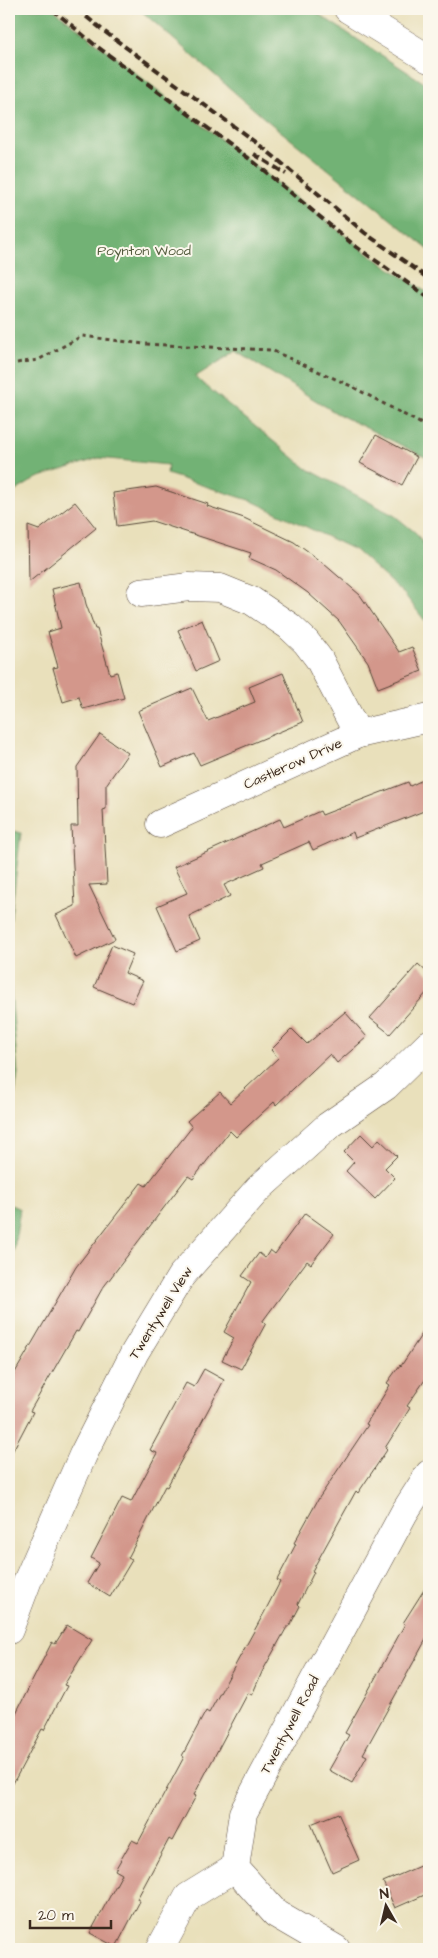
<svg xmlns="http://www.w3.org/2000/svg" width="438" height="1958" font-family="'Architects Daughter',sans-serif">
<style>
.forest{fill:#72b274;stroke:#566e49}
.building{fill:#d3978b}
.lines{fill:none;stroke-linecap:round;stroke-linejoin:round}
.street-casing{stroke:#554536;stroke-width:29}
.secondary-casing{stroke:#554536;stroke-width:29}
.path{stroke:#554536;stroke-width:3;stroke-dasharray:4 4;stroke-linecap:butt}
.street{stroke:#fff;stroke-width:28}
.secondary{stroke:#fff;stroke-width:28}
.rail{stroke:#3b2a1e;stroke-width:4;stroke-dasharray:8 4;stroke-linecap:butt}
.labels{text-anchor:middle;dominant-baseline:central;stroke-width:4;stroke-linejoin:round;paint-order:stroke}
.park-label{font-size:14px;fill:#545c3e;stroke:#fbf7ec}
.street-label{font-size:14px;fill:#3b2a1e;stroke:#fbf7ec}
</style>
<rect width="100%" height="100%" fill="#fbf7ec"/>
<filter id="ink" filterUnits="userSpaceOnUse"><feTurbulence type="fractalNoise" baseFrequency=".02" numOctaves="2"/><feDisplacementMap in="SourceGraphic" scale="10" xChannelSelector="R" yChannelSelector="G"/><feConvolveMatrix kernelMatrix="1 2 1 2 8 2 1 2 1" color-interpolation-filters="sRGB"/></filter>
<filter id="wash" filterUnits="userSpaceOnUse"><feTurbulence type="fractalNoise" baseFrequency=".0096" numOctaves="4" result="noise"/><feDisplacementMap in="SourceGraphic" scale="20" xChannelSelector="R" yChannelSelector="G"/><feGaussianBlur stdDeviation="1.12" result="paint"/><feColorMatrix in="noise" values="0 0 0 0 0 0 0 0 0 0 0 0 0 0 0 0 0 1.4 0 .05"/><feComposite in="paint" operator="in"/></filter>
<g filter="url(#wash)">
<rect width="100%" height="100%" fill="#e9e0bb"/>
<g class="forest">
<path d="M9,9H53L370,255L429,294V459L336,413L236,351L195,377L306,468L395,516L416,533L429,552V626L405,595L355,550L252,501L167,474L168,465L99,458L37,478L9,495Z"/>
<path d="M139,9H313L320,15L429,86V250L264,118Z"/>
<path d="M9,830L21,833L9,933Z"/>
<path d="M9,967L18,1074L9,1135Z"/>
<path d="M9,1204L20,1209L14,1250L9,1259Z"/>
</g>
<g id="blocks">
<g class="building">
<path d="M376,435L417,457L402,485L360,463Z"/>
<path d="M156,487L208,504L207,506L244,518L294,542L324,564L360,595L399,652L412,647L422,671L378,688L368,662L339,621L308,593L276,570L249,558L251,553L152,521L117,526L113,493Z"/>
<path d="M75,502L96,528L29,582L28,526L39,530Z"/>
<path d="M81,582L86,604L95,629H97L110,674L117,672L124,698L83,709L79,697L63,702L53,668L58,667L48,632L61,628L52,589Z"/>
<path d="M202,620L219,661L196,671L178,630Z"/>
<path d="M283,673L303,722L200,765L194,753L162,767L138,711L192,688L208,721L255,702L249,687Z"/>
<path d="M100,734L128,753L106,785V809L103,810L107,884L89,885L115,939L76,958L56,915L75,906L71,826H78L77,767Z"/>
<path d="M429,777V809L355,838L353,832L313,850L309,842L262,863L264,867L224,885L230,896L189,916L200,941L177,951L157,906L187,893L174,867L280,819L284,827L320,811L322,815L408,782L410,786Z"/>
<path d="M112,945L133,954L125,973L143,981L132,1003L94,987Z"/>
<path d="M418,964L429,974V990L390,1034L370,1018Z"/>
<path d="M345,1012L367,1037L337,1063L330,1054L276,1105L274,1102L236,1137L230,1131L193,1179L188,1176L102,1289L78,1332L76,1331L30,1411L33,1412L9,1458V1383L76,1267L141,1183L146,1186L192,1127L187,1121L220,1092L230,1103L278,1058L271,1050L292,1029L307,1044Z"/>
<path d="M361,1134L373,1146L379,1139L397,1156L385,1168L395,1178L375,1199L346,1171L354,1162L344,1152Z"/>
<path d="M305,1213L334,1234L311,1264L307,1261L262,1322L266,1323L241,1369L222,1360L234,1338L224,1332L251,1282L242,1276L259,1253L265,1258L270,1250L275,1254Z"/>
<path d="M429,1323V1374L407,1406L410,1408L385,1448L387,1450L358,1493L356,1491L312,1571L314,1572L298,1604L300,1606L289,1627H287L262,1672L252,1695L248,1693L194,1795L196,1796L172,1841L169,1839L137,1899L140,1901L116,1947L90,1933L122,1874L115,1870L132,1840L138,1843L184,1757L182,1756L194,1733L206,1711L209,1713L264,1613L280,1582L277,1580L296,1544L294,1543L319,1498L368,1425L366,1424L390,1385L387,1383L400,1365L401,1366Z"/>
<path d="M204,1369L224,1380L167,1487L165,1486L128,1558L132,1560L110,1597L87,1583L99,1563L91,1558L122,1498L131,1502L157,1453L150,1450L186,1383L194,1387Z"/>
<path d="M429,1582V1634L363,1754L367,1756L352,1783L329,1770L349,1735L345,1733L405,1624L403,1623Z"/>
<path d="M67,1625L92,1640L64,1685L67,1686L44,1730L42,1729L9,1791V1727L52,1642L55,1644Z"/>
<path d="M338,1813L359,1860L332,1872L311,1824Z"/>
<path d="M429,1862V1893L395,1908L383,1882Z"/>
</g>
</g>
</g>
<g filter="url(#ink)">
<use href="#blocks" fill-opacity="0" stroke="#554536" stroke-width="1"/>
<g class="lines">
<g class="street-casing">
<g id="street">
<path d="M141,593L189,587L220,588L252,601L289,626L306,642L319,659L358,734"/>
<path d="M160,824L358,734L429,718"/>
<path d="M9,1630L29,1577L83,1455L135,1352L181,1276L258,1189L328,1126L386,1086L429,1044"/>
<path d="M160,1949L188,1897L235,1868"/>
<path d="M336,1949L276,1914L235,1868L243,1813L404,1513L429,1474"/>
</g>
</g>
<g class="secondary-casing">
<path id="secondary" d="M348,9L429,59"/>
</g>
<path class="path" d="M9,364L38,360L82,336L144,344L271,350L351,386L429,428"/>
<use href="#street" class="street"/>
<use href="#secondary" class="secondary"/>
<g class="rail">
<path d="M52,9L95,45L255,163L355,246L429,298"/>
<path d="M77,9L105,32L266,150L365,233L429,279"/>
<path d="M254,154L286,174"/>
</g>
</g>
</g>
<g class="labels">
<g class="park-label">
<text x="144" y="251">Poynton Wood</text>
</g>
<g class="street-label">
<text transform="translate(293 764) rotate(-24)">Castlerow Drive</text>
<text transform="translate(161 1313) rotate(-58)">Twentywell View</text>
<text transform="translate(290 1725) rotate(-62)">Twentywell Road</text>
</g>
</g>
<rect width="438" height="1958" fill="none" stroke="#fbf7ec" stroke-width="30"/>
<g transform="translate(386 1906) rotate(352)" stroke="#fbf7ec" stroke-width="4" paint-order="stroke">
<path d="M0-4L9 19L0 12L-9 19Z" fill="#3b2a1e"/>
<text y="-8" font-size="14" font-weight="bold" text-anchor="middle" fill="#3b2a1e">N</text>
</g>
<path d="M30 1920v8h81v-8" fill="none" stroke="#3b2a1e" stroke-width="2.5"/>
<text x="38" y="1920" font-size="15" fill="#3b2a1e" stroke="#fbf7ec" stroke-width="4" paint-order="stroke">20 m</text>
</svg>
